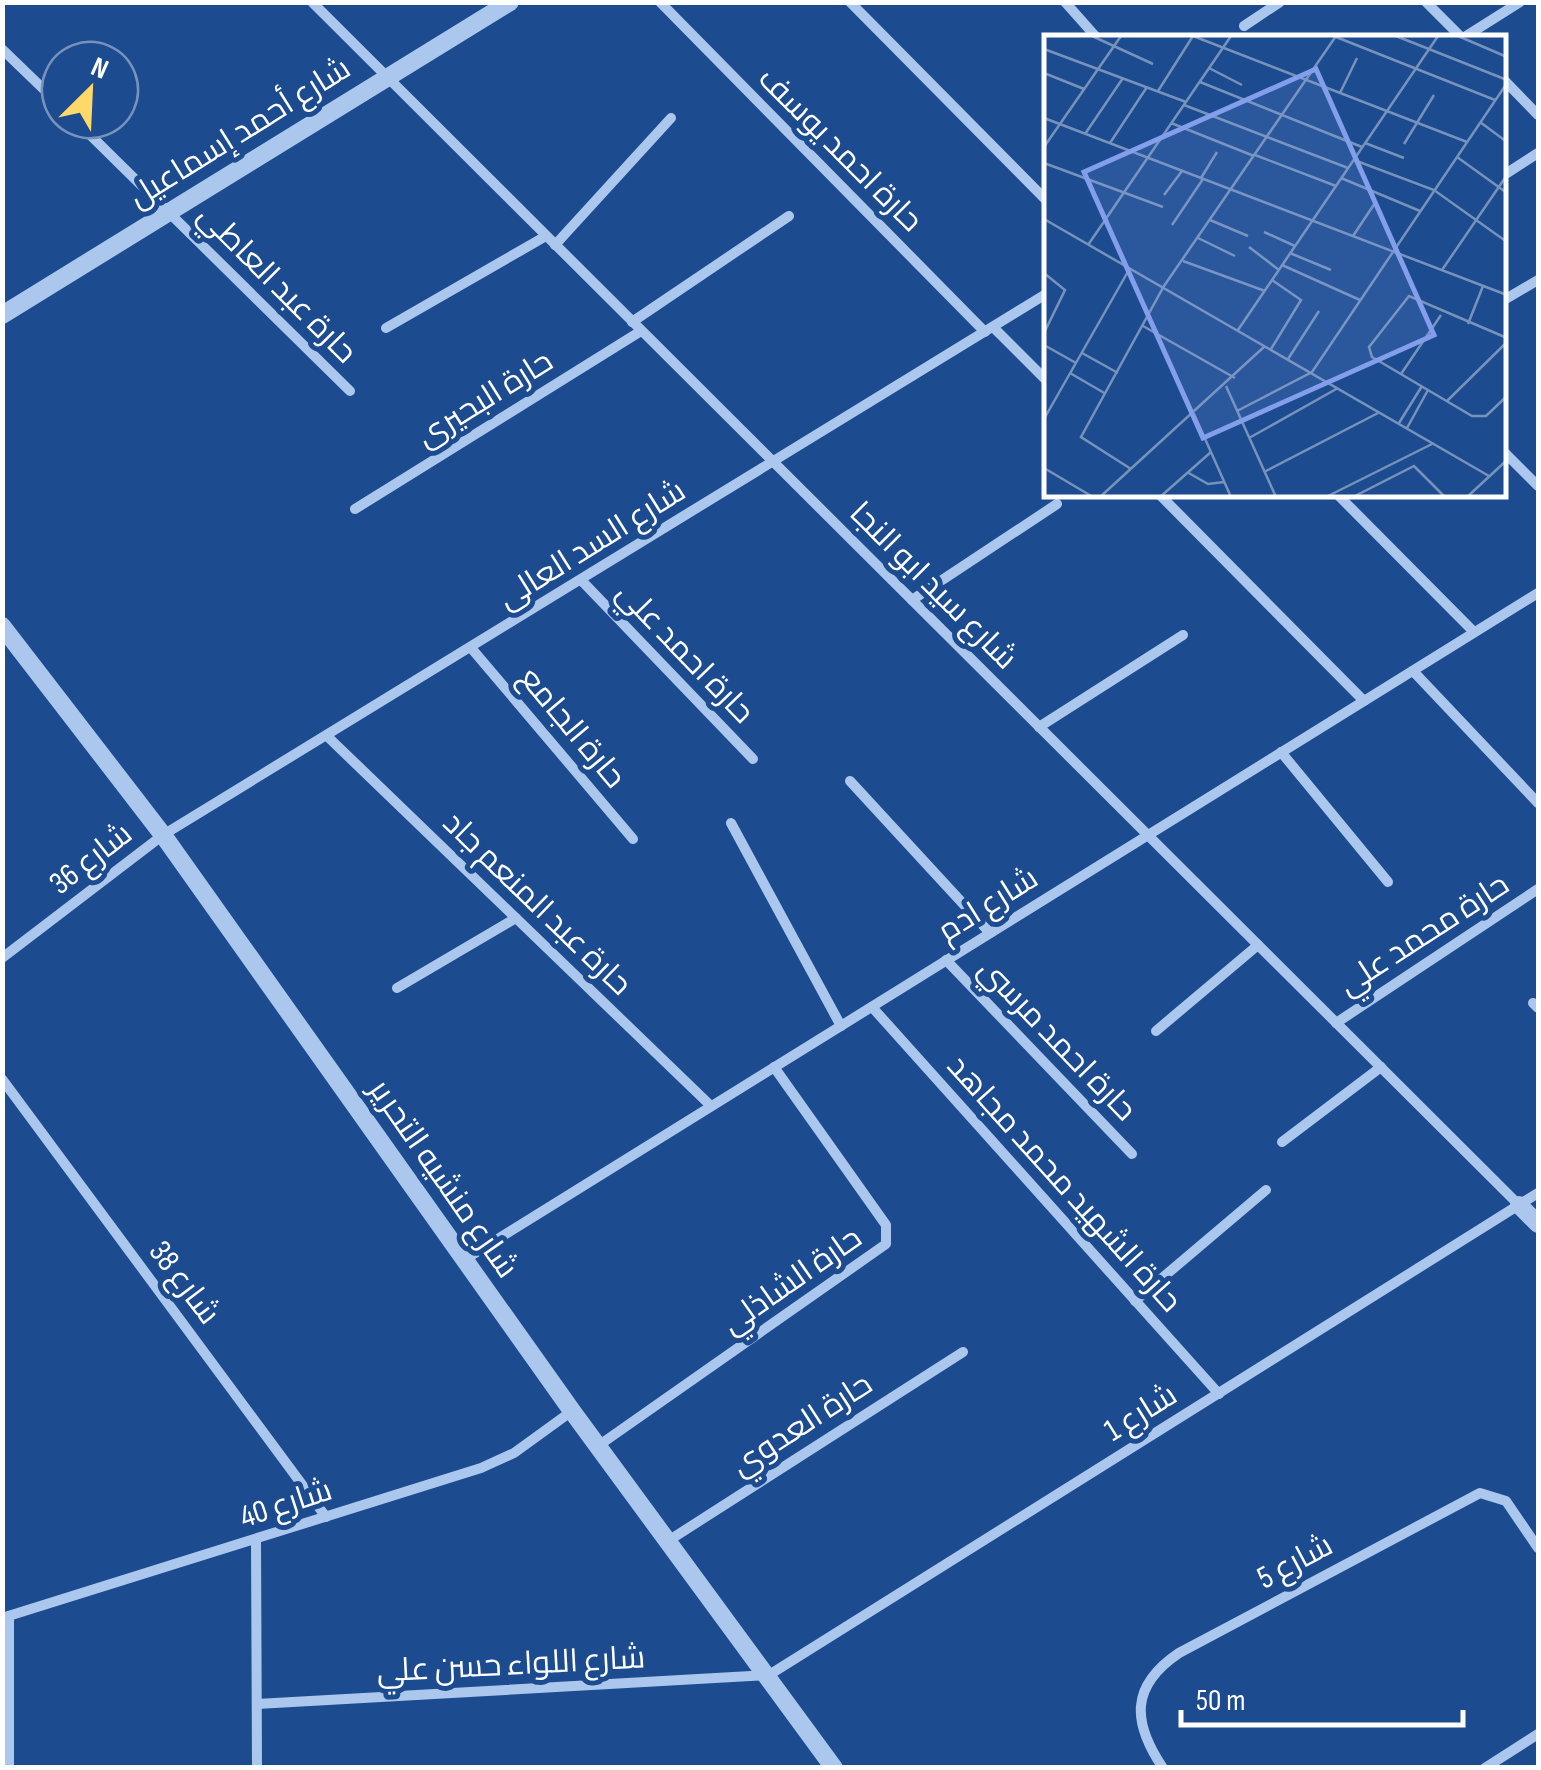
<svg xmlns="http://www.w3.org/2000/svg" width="1541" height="1770" font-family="'Sofia Sans Condensed',Cairo,sans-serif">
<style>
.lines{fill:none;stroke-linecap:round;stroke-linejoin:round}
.minor{stroke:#abc7ee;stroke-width:10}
.tertiary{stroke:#abc7ee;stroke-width:18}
.labels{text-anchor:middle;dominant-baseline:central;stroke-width:10;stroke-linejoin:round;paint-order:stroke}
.street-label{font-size:32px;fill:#fff;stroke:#1c4b90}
.inset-road{fill:none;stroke:#7793bc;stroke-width:2.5}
.view{fill:#839eea;fill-opacity:0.15;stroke:#839eea;stroke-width:5}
.inset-edge{fill:none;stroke:#fff;stroke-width:5}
</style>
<rect width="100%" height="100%" fill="#1c4b90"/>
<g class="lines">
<g class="minor">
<path d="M312,2L1519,1205"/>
<path d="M660,2L985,332"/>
<path d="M850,2L1046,200"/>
<path d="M1065,2L1097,38"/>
<path d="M1426,2L1462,38"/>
<path d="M1244,26L1280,2"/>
<path d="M1463,38L1520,2"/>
<path d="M2,49L60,105"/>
<path d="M1504,80L1538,115"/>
<path d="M75,120L350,391"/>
<path d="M1504,175L1538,153"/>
<path d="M555,245L671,118"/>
<path d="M1504,300L1538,280"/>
<path d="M632,322L789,216"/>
<path d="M993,327L1046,380"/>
<path d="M386,328L546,236"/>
<path d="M1504,452L1538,486"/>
<path d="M1160,495L1364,701"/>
<path d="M1338,495L1474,632"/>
<path d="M355,509L641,331"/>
<path d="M582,581L753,759"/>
<path d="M912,600L1057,504"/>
<path d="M472,649L633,839"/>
<path d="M1413,671L1538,803"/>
<path d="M1039,727L1183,635"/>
<path d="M328,737L711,1106"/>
<path d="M1281,752L1388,882"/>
<path d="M850,781L990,933"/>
<path d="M731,823L841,1026"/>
<path d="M2,958L163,835L1046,294"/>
<path d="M946,960L1132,1154"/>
<path d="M397,988L516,918"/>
<path d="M1533,1003L1538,1008"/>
<path d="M872,1007L1219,1394"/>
<path d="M1336,1023L1538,889"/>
<path d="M1156,1031L1258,945"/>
<path d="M2,1079L326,1517"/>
<path d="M1282,1142L1381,1067"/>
<path d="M464,1260L1538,593"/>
<path d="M1135,1301L1266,1190"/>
<path d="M598,1446L886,1244V1225L774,1067"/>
<path d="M256,1540L257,1768"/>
<path d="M668,1541L963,1352"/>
<path d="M9,1616V1768"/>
<path d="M2,1618L481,1468L514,1453L572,1411"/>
<path d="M257,1704L769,1675L1538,1193"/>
<path d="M1163,1768C1132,1722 1130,1686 1179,1653L1480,1493L1506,1501L1538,1548"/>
<path d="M1485,1768L1538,1734"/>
</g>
<g class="tertiary">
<path d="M2,315L510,2"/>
<path d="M2,626L163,835L572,1411L834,1768"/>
<path d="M1519,1205L1538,1224"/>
</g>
</g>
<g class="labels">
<g class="street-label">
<text transform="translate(240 133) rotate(-32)">شارع أحمد إسماعيل</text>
<text transform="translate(840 150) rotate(45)">حارة احمد يوسف</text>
<text transform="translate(277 284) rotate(45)">حارة عبد العاطي</text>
<text transform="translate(485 399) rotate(-32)">حارة البحيرى</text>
<text transform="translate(592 545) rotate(-32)">شارع السد العالى</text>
<text transform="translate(933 586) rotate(45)">شارع سيد ابو النجا</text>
<text transform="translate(685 653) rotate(46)">حارة احمد علي</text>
<text transform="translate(572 728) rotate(50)">حارة الجامع</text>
<text transform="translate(91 859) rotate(-38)">شارع 36</text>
<text transform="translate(537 904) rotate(44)">حارة عبد المنعم جاد</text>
<text transform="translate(988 905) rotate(-32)">شارع ادم</text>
<text transform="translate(1424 935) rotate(-33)">حارة محمد علي</text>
<text transform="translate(1057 1040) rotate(46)">حارة احمد مرسي</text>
<text transform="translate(443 1179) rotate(55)">شارع منشيه التحرير</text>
<text transform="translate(1064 1184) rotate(48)">حارة الشهيد محمد مجاهد</text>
<text transform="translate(792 1281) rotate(-35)">حارة الشاذلي</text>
<text transform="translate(184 1283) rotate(53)">شارع 38</text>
<text transform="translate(1141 1413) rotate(-32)">شارع 1</text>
<text transform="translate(802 1425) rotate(-33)">حارة العدوي</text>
<text transform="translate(286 1504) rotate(-18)">شارع 40</text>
<text transform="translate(1295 1562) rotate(-28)">شارع 5</text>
<text transform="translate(511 1665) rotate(-3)">شارع اللواء حسن علي</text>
</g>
</g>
<g transform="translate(1044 35)">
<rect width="462" height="462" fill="#1c4b90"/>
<path class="inset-road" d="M48,1L109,29M149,1L423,107M352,1L463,45M414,1L463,22M292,2L451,65M0,14L142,67M165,33L198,50M0,38L40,54M156,47L318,112M114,56L149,1M296,58L313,23M140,70L304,133M0,83L463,260M436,87L463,107M127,88L210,121M41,99L79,43M66,108L103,52M321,108L360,123M360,109L390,60M0,112L77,1M211,120L292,151M413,122L463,158M310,125L390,155L463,207M0,128L119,172M157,143L173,117M297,143L376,176M120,160L138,136M0,184L445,441M166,185L204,201M128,190L159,144M220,197L251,211M309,201L331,168M154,203L191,221M44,210L187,1M205,212L235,235M246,218L287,235M139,226L221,256M238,230L316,265M398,235L463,140M0,238L21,255L0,298M424,289L439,251M99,291L191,343M194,295L394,1M463,303L365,261L325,312L328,322L428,381H442L463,361M0,310L32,328M227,314L257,265L228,245M38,318L74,338M244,324L275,276M26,338L62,359M357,339L397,280M182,351L232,462M403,366L463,307M193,376L268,337L463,48M150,379L187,462M0,384L86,233M355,388L378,351M363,393L384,355M205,403L294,353M0,433L49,462M87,434L37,402L120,251L292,1M143,437L164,449L180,447M220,437L334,378M56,462L221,311M116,462L167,417M282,462L390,408M309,462L370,431L401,462M423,462L463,425"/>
<path class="view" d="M272,34L390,300L159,403L40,137Z"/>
<rect width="462" height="462" class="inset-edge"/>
</g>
<rect width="1541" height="1770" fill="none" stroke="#ffffff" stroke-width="10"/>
<g transform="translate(90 90) rotate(24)"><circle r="48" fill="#1c4b90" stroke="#7793bc" stroke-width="2.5"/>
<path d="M0-8L18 38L0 25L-18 38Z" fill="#fed869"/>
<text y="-15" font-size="28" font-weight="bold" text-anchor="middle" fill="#ffffff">N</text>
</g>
<path d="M1181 1710v15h282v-15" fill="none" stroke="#ffffff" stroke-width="5"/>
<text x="1196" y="1710" font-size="30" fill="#ffffff" stroke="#1c4b90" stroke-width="8" paint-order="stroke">50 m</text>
</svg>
